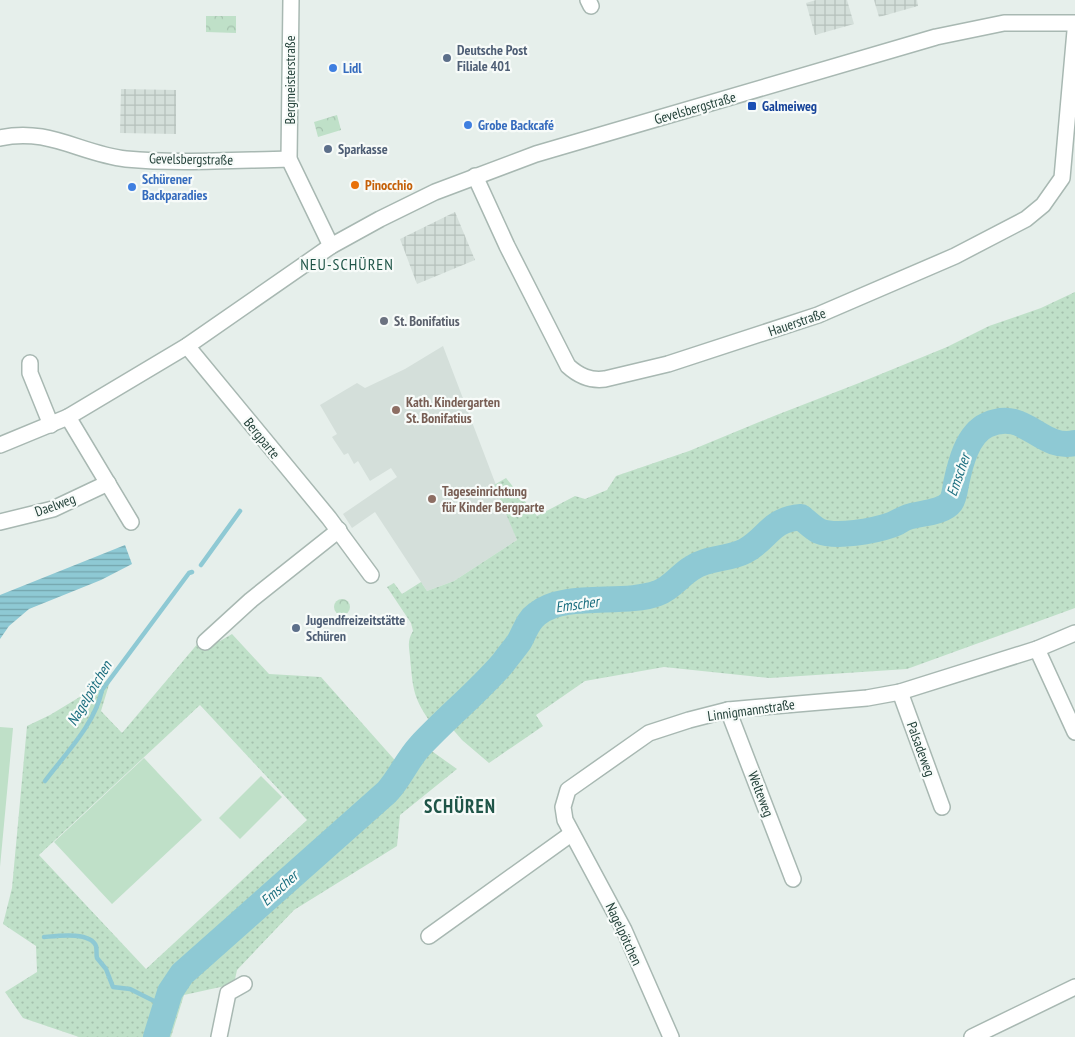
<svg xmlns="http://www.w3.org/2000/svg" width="1075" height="1037" font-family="'PT Sans Narrow',sans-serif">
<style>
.built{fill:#d4dfda}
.industrial{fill:url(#industrial-grid)}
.grass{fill:url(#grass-dots);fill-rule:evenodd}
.park{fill:url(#park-crowns)}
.garden{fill:#bfe0c8}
.water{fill:url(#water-rules)}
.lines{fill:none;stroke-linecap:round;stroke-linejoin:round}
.stream{stroke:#8ec9d4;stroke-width:4.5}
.river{stroke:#8ec9d4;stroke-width:26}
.street-casing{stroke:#a8b8b2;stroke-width:18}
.street{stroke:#fff;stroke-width:15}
.service-dot{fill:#5c6f8a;stroke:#f7fbf9;stroke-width:2}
.shop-dot{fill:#3f7fe0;stroke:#f7fbf9;stroke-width:2}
.transit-dot{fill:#1a4fb4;stroke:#f7fbf9;stroke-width:2}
.food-dot{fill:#e8710a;stroke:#f7fbf9;stroke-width:2}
.worship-dot{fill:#6b7280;stroke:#f7fbf9;stroke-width:2}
.education-dot{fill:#8d6e63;stroke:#f7fbf9;stroke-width:2}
.labels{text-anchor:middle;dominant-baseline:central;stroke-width:4.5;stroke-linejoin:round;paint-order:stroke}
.service-label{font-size:14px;font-weight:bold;fill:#4e5e75;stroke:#f7fbf9;text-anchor:start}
.shop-label{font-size:14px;font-weight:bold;fill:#366cbe;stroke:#f7fbf9;text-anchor:start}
.street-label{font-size:14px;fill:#24423a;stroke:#f7fbf9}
.transit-label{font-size:14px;font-weight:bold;fill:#164399;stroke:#f7fbf9;text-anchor:start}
.food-label{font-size:14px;font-weight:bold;fill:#c56008;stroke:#f7fbf9;text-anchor:start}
.worship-label{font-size:14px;font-weight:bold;fill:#5b616d;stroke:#f7fbf9;text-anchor:start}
.education-label{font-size:14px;font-weight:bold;fill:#785e54;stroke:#f7fbf9;text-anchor:start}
.water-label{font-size:15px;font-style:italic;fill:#1c6f80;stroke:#f7fbf9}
.quarter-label{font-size:16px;letter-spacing:1px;fill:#1f5548;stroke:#f7fbf9}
.district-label{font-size:19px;font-weight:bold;letter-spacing:1px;fill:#1f5548;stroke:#f7fbf9}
</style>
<defs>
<pattern id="industrial-grid" width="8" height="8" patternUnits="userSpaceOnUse" patternTransform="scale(1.25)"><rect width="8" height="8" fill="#d4dfda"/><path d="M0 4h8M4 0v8" fill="none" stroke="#b6c1bc"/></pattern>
<pattern id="grass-dots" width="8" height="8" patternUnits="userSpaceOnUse" patternTransform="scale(1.25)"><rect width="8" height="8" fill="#bfe0c8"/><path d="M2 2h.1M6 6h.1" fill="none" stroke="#a4c1ad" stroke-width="1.8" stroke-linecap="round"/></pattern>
<pattern id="park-crowns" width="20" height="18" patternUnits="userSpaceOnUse" patternTransform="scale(1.25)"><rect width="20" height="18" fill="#bfe0c8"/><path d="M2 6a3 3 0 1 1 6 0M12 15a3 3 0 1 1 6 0" fill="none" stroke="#a4c1ad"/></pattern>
<pattern id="water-rules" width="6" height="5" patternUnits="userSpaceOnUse" patternTransform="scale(1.25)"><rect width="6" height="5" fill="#8ec9d4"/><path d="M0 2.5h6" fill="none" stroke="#74a5ad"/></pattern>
</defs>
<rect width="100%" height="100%" fill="#e6efeb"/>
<path class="built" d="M443,346L517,540L454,581L427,591L375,512L352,528L343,514L397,477L391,468L370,481L358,461L354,464L348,453L344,455L332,437L337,434L320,405L357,383L365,388L405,369Z"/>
<g class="industrial">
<path d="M816,0H847L854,24L815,35L806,3Z"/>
<path d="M874,0H917L918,6L879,17Z"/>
<path d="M121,89L176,90V134L120,133Z"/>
<path d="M455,212L475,260L417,284L400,239Z"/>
</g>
<g class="grass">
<path d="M1075,292V608L907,669L770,678L664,667L585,681L536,715L543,726L489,763L462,740L443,718L433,726C413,698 413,690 410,657C409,646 407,641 413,631L411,623L387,587L394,583L402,594L421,582L427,591L454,581L517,540L494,485L506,478L537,516L575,496L585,499L607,490L616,476L689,451L774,416L859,383L947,347L989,326L1041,308Z"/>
<path d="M232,634L269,674L321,677L401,767L419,742L457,769L400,815L397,846L294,910L237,970L234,984L184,995L171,1037H79L23,1018L5,992L37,972L36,946L3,924L12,888L27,726L50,715L111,678L101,711L122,733L205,635L220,641ZM200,705L307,820L146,969L39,855Z"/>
</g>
<g class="park">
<path d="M206,16H236V33L206,32Z"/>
<path d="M337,115L341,130L318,137L314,122Z"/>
<circle cx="342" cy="607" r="8"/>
</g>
<g class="garden">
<path d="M0,727L13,728L0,867Z"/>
<path d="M144,758L202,820L112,904L54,842Z"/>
<path d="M261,776L282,797L240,839L219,818Z"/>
</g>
<path class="water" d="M125,545L132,564L101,580L29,609L9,626L0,639V595Z"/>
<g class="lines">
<g class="stream">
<path d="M201,565L240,511"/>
<path d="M45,781C66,753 95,724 102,690L189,573L192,572"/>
<path d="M44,937C56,936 90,931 96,946C97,949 96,955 97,958L106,969L113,987L130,989L164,1006"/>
</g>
<path class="river" d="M156,1037L170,992L182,974L387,792C400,778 407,760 420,746C447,717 477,693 503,663C508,656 514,649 519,642C525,632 527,621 537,614C565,591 624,606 658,593C672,588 680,575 692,568C708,557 728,560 745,551C769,538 769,520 801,517C807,522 813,528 819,531C836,538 874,531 891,525C897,523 902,519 908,517C920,513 943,513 951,502C954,498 955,490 956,484C960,465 967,434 987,425C1025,407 1040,451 1075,443"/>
<g class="street-casing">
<g id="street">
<path d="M291,0L289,159L331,246"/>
<path d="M588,0L591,6"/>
<path d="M0,138C48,127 81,154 126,159C177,164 238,160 289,159"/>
<path d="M475,176L507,246L568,366C579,376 590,381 605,379L668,364L818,315L955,256L1026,219L1043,205L1062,178L1075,31"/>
<path d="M187,346L329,518L371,575"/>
<path d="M30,363V373L51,425"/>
<path d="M68,417L131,522"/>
<path d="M0,445L68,417L187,346L331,246L380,219L435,192L536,154L936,37L1004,23H1075"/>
<path d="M0,522L53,509L108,483"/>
<path d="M205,642L251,600L339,530"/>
<path d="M1037,649L1075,732"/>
<path d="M900,692L942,807"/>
<path d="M728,710L793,879"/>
<path d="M429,936L571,834"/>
<path d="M219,1037L228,993L244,984"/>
<path d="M671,1037L624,930L565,820L563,807L568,790L649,733L689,720L728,710L867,698L900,692L1037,649L1075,633"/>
<path d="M972,1037L1075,987"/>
</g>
</g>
<use href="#street" class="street"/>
</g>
<g class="service-dot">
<circle cx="447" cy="58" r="5"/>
<circle cx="328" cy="149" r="5"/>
<circle cx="296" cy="628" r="5"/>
</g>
<g class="shop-dot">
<circle cx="333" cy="68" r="5"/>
<circle cx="468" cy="125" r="5"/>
<circle cx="132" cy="187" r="5"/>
</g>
<rect class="transit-dot" x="747" y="101" width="10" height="10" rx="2.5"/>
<circle class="food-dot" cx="355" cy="185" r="5"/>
<circle class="worship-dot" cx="384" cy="321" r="5"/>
<g class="education-dot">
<circle cx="396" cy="410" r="5"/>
<circle cx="432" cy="499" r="5"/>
</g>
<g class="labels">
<g class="service-label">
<text x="457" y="50">Deutsche Post<tspan x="457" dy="16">Filiale 401</tspan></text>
<text x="338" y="149">Sparkasse</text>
<text x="306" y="620">Jugendfreizeitstätte<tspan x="306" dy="16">Schüren</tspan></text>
</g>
<g class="shop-label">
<text x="343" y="68">Lidl</text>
<text x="478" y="125">Grobe Backcafé</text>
<text x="142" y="179">Schürener<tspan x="142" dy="16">Backparadies</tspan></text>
</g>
<g class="street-label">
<text transform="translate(290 80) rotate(-90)">Bergmeisterstraße</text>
<text transform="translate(695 108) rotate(-16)">Gevelsbergstraße</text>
<text transform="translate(191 159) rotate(1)">Gevelsbergstraße</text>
<text transform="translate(797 322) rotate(-19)">Hauerstraße</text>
<text transform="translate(262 438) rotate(51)">Bergparte</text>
<text transform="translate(55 505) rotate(-20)">Daelweg</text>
<text transform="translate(751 710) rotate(-8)">Linnigmannstraße</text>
<text transform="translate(921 749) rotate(70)">Palsadeweg</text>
<text transform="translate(761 794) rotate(69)">Welteweg</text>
<text transform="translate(624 934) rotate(65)">Nagelpötchen</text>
</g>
<g class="transit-label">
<text x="762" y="106">Galmeiweg</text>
</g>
<g class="food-label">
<text x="365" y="185">Pinocchio</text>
</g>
<g class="worship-label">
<text x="394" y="321">St. Bonifatius</text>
</g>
<g class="education-label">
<text x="406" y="402">Kath. Kindergarten<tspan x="406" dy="16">St. Bonifatius</tspan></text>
<text x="442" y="491">Tageseinrichtung<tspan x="442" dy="16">für Kinder Bergparte</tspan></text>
</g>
<g class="water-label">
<text transform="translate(958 475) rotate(-71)">Emscher</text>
<text transform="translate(577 604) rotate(-8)">Emscher</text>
<text transform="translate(89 693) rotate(-59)">Nagelpötchen</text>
<text transform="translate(279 888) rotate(-42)">Emscher</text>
</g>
<g class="quarter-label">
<text x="347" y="264">NEU-SCHÜREN</text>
</g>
<g class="district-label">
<text x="460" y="806">SCHÜREN</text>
</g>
</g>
</svg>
